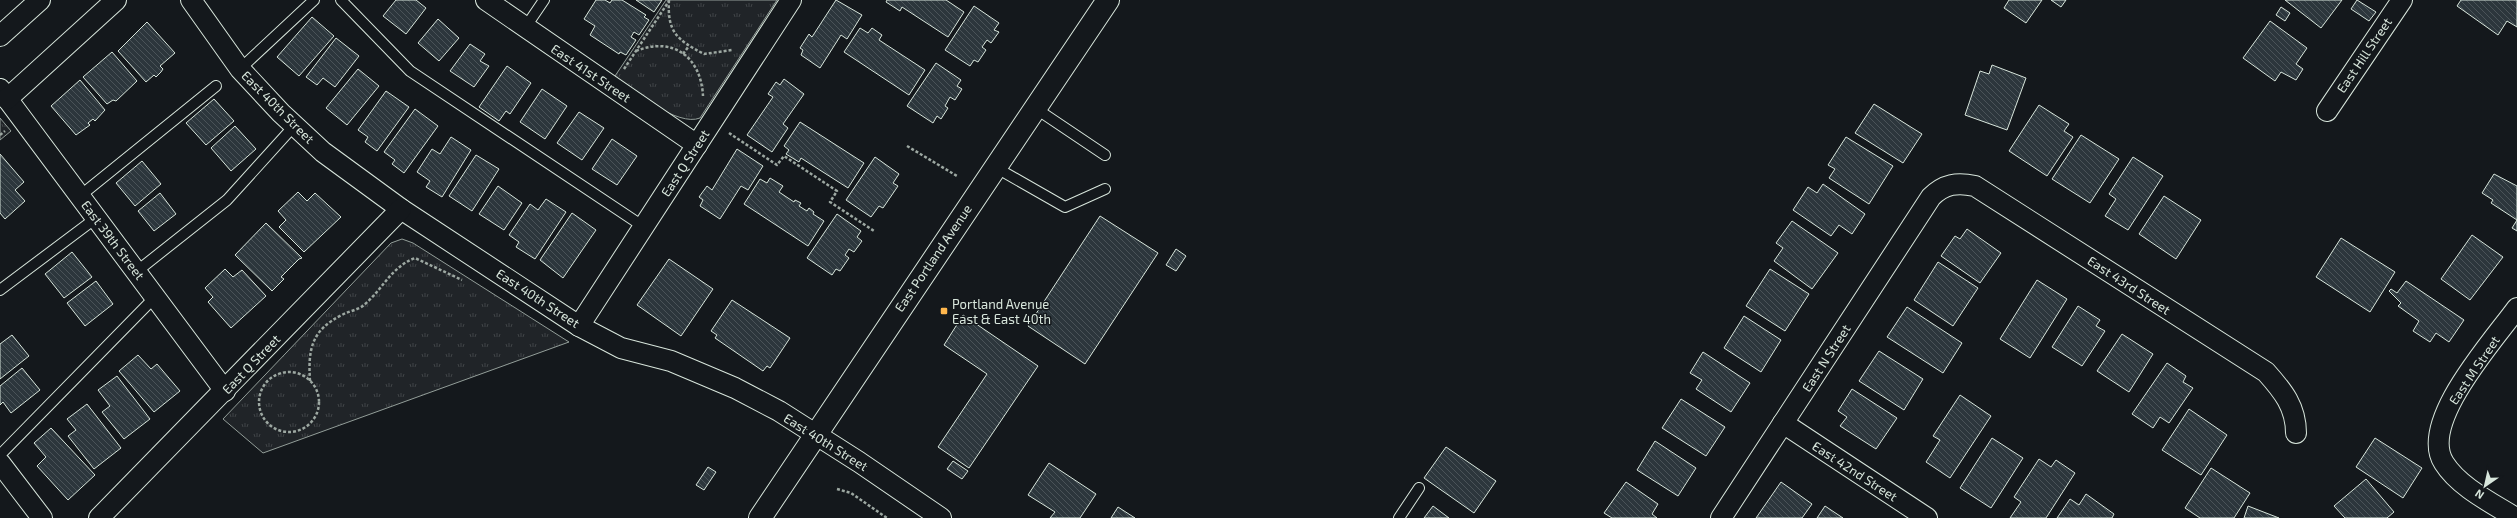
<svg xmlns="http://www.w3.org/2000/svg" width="2517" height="518" font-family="'Exo 2',sans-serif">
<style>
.park{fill:url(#park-tufts);stroke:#939e99}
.building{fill:url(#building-back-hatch);stroke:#d8e6dc}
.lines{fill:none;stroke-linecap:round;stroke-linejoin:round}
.service-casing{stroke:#d8e6dc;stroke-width:12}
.minor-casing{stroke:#d8e6dc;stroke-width:22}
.primary-casing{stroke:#d8e6dc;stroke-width:24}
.path{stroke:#9da8a2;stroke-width:2.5;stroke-dasharray:3 2;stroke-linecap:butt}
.service{stroke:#14181c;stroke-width:10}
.minor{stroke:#14181c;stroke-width:20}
.primary{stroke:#14181c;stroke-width:22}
.poi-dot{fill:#ffb74d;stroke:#14181c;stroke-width:1.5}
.labels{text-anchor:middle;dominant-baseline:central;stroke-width:3;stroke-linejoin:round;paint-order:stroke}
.street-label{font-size:13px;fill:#d8e6dc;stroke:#14181c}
.poi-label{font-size:13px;fill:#d8e6dc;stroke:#14181c;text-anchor:start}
</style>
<defs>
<pattern id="park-tufts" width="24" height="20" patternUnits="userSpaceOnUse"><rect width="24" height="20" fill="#202428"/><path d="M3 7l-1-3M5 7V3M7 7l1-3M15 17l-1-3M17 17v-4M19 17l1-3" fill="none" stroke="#404447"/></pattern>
<pattern id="building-back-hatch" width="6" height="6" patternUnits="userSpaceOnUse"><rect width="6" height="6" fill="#2c363c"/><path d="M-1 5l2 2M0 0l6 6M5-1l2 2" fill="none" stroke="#4a5358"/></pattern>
</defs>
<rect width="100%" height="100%" fill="#14181c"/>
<g class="park">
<path d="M666,0H777L700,118C678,127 633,91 613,79Z"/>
<path d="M0,118L11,131L0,140Z"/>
<path d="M402,239L413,243L569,342L263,453L223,419L391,243Z"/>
</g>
<g class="building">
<path d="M396,0H416L426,8L406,34L383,16Z"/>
<path d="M596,0H605L610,3L612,0H622L646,15L644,17L649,20L639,35L634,32L631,37L636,40L626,55L620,52L619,54L590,35L595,26L584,19Z"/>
<path d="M636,0H662L654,12Z"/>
<path d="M836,0L862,15L847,39L841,35L820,68L801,55L803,50L800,48L809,34L812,37Z"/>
<path d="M887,0H946L964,12L948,37L902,7L900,11L886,2Z"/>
<path d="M2009,0H2042L2026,23L2004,8Z"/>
<path d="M2051,0H2066L2061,7Z"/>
<path d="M2285,0H2342L2321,28Z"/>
<path d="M2357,0L2376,12L2369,21L2351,9Z"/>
<path d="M2461,0H2517V27L2507,21L2498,35L2457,6Z"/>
<path d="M974,6L999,23L994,30L999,32L991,43L987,40L982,47L986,50L978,62L974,60L970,66L945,50Z"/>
<path d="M2281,7L2290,13L2285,21L2276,15Z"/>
<path d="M312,17L334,36L299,76L277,57Z"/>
<path d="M438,19L459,38L439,61L418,43Z"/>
<path d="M2270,21L2307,48L2296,64L2303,69L2296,80L2281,72L2275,81L2243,58Z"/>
<path d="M147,22L175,53L160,66L163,69L161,72L156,77L154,75L146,82L118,51Z"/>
<path d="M860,28L868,33L872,28L882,35L879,40L925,70L909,95L844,52Z"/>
<path d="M336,38L359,56L335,87L323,78L317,85L306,77Z"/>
<path d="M470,44L485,54L480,61L489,66L474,87L450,71Z"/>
<path d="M112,52L137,81L116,101L113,100L107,104L83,77Z"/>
<path d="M936,63L961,80L957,86L962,89L955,100L950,97L945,106L948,108L941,119L937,116L933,123L907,106Z"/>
<path d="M1992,65L2026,78L2007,130L1965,115L1980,71L1989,74Z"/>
<path d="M507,66L531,83L510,114L506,111L499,121L479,107Z"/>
<path d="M358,69L379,86L347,125L326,108Z"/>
<path d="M784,79L804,94L783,124L788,128L772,152L747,135L773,97L768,94L776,82L780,85Z"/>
<path d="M80,80L105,110L95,121L93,119L88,123L90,125L76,135L51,106Z"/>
<path d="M542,89L567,106L545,139L520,122Z"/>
<path d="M386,91L409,107L377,151L365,142L368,137L358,130Z"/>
<path d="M214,99L234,121L206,145L186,123Z"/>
<path d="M1874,104L1922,134L1903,163L1855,133Z"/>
<path d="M2039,105L2069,124L2064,131L2073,137L2047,176L2009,151Z"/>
<path d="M415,109L438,126L404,173L392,164L395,160L384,152Z"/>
<path d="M579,112L604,128L582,160L557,143Z"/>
<path d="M800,122L864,163L848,188L801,158L799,162L786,154L789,150L784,146Z"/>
<path d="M235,126L256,149L231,171L211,148Z"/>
<path d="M2081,135L2119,159L2090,203L2052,179Z"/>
<path d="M451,137L471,150L442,197L426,187L430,181L417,172L432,149L440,154Z"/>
<path d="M1846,137L1893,166L1869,204L1829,178L1835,169L1828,165Z"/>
<path d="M612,139L637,156L617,185L592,169Z"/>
<path d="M737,149L763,166L748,190L741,186L720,219L700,206L703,200L699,197L707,186L712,190Z"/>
<path d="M0,154L24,182L15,190L25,201L5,219L0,213Z"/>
<path d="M476,155L499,169L472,211L449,196Z"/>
<path d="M875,157L899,174L893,183L898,186L883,208L879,206L871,217L846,200Z"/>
<path d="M2133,157L2163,176L2128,230L2105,216L2116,199L2109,194Z"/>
<path d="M142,161L161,184L135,206L116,183Z"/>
<path d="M2494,174L2517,186V231L2512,228L2517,220L2491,203L2493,200L2482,193Z"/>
<path d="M770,178L783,186L779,192L794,202L795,200L801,203L799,206L807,211L809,208L814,212L813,214L824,221L808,246L744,204L760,179L767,183Z"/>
<path d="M1823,184L1865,214L1852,234L1839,225L1831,236L1793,210L1808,187L1817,193Z"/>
<path d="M498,186L522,203L504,230L479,214Z"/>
<path d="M298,192L307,201L315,193L341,217L304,252L279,227L286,220L278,211Z"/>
<path d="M160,193L176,214L154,231L138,211Z"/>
<path d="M2164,196L2201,220L2176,259L2139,234Z"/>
<path d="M546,199L566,212L535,259L516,247L519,242L509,235L530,204L538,210Z"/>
<path d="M572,213L596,230L563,278L540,260Z"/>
<path d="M837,214L861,231L857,237L862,241L854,252L849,249L845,255L849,258L840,271L836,269L832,275L807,258Z"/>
<path d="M1100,216L1158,253L1085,364L1028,326Z"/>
<path d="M1792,221L1838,253L1812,289L1774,261L1783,248L1776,243Z"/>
<path d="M266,223L302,258L299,259L281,277L284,279L272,291L235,255Z"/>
<path d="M1967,229L2001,253L1980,283L1941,256L1955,236L1960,239Z"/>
<path d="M2472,235L2503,257L2470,300L2441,279Z"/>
<path d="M2341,238L2395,272L2370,312L2316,277Z"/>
<path d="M1176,249L1186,256L1176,271L1166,265Z"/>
<path d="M72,252L92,277L64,298L45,274Z"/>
<path d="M669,259L713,289L681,336L637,305Z"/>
<path d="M1938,262L1978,288L1953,326L1914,300Z"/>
<path d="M225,269L233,277L242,270L266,296L231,328L208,302L213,297L205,288Z"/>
<path d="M1770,269L1809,294L1785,331L1746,306Z"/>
<path d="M2037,280L2067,299L2030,358L2000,339Z"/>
<path d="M96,281L113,304L85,326L67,303Z"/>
<path d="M2406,281L2464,320L2449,342L2436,333L2430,342L2413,331L2419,321L2398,306L2401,303L2389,291L2391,289L2397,293Z"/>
<path d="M732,300L790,338L770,368L767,366L763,371L715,338L717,335L711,331Z"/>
<path d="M2078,306L2100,320L2096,326L2105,331L2082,366L2052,347Z"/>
<path d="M1907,307L1962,343L1943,373L1887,337Z"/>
<path d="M963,315L1038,366L969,468L938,447L987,374L944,345Z"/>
<path d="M1744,316L1781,340L1761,372L1724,348Z"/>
<path d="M2122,334L2153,354L2129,392L2097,371Z"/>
<path d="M12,335L29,356L0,379V344Z"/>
<path d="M1879,351L1923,379L1904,410L1859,381Z"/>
<path d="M1703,352L1750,383L1731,412L1696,389L1702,380L1690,373Z"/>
<path d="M138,355L151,369L157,364L180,391L154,412L119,371Z"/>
<path d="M2167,363L2186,376L2183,382L2193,388L2169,423L2160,417L2153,428L2132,414Z"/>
<path d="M22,368L40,390L11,413L3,402L0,405V386Z"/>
<path d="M117,376L150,419L124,439L102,412L110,406L98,390Z"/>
<path d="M1852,389L1897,418L1876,449L1840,426L1847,417L1838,411Z"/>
<path d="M1960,395L1991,416L1950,478L1926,462L1940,440L1933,436Z"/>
<path d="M1681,399L1725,427L1706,456L1662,428Z"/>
<path d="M87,404L121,448L94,469L68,436L76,430L67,419Z"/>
<path d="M2189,409L2227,435L2201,475L2162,450Z"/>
<path d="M51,428L95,475L68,500L37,466L46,457L34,443Z"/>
<path d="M1992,438L2023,458L1991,508L1960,488Z"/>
<path d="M2375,438L2422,468L2403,498L2356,467Z"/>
<path d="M1655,441L1696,468L1678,496L1637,470Z"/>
<path d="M1446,447L1496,481L1474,513L1424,478Z"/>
<path d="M2039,459L2051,467L2056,460L2075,473L2046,518H2010L2021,502L2014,497Z"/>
<path d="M953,461L968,471L962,479L947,469Z"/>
<path d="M1049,463L1096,494L1080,518H1050L1055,512L1028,495Z"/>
<path d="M708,467L716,472L704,490L696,485Z"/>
<path d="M2211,468L2250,493L2234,518H2200L2185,508Z"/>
<path d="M2366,479L2394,512L2387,518H2345L2334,506Z"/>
<path d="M1626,482L1658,504L1652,514L1657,518H1612L1604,513Z"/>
<path d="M1781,482L1812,504L1802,518H1756Z"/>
<path d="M2086,494L2114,514L2112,518H2057L2070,499L2079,505Z"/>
<path d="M1433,506L1449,518H1424Z"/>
<path d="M1825,506L1843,518H1817Z"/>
<path d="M2248,506L2279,518H2244Z"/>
<path d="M1118,507L1135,518H1111Z"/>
</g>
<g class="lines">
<g class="service-casing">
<g id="service">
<path d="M341,0L410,71L644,227"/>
<path d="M525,28L544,0"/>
<path d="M240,69L314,0"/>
<path d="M1035,108L1105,155"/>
<path d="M995,167L1065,207L1105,189"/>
<path d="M80,196L216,86"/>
<path d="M136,272L227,200L294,126"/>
<path d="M0,290L96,218"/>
<path d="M0,455L155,297"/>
<path d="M1399,518L1419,488"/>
</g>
</g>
<g class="minor-casing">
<g id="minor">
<path d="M191,0L240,69L281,113L323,152L401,209L579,326L621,348L671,361L735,388L779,411L859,462L941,518"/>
<path d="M486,0L697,145"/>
<path d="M0,36L40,0"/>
<path d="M0,89L225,391"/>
<path d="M7,99L116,0"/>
<path d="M2327,111L2402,0"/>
<path d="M579,326L791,0"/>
<path d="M1783,423L1927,518"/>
<path d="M0,463L42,518"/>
<path d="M99,518L401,209"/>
<path d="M1721,518L1931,197C1944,184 1957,182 1975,186L2266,372C2283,391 2296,407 2296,433"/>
<path d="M2516,518C2492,503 2459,487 2444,463C2418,423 2494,340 2517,308"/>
</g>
</g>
<g class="primary-casing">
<path id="primary" d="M760,518L1108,0"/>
</g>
<g class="path">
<path d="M669,0C667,32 677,40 704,54L732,50"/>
<path d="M636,51C673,36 701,57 703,96"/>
<path d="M683,54L689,46"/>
<path d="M624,69L669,1"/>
<path d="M729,133L777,165L784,156L837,191L830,202L874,231"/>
<path d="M0,135L5,131"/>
<path d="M907,146L957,176"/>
<circle cx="289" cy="402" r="30"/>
<path d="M310,381C308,350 311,330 342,315C349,311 358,310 364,305C383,289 391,267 415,258L462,280"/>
<path d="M837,489L851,493L887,518"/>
</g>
<use href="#service" class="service"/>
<use href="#minor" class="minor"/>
<use href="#primary" class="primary"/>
</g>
<rect class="poi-dot" x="940" y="307" width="8" height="8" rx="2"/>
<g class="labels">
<g class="street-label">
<text transform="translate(2364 55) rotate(-56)">East Hill Street</text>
<text transform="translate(591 73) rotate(34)">East 41st Street</text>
<text transform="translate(278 107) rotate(45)">East 40th Street</text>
<text transform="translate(685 163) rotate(-57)">East Q Street</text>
<text transform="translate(113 240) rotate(53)">East 39th Street</text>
<text transform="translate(933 258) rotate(-56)">East Portland Avenue</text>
<text transform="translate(2129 285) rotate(33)">East 43rd Street</text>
<text transform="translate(538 298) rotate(33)">East 40th Street</text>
<text transform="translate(1826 358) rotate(-57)">East N Street</text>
<text transform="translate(251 364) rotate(-46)">East Q Street</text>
<text transform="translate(2474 370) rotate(-56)">East M Street</text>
<text transform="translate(826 442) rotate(32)">East 40th Street</text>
<text transform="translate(1855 471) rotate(33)">East 42nd Street</text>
</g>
<g class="poi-label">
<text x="952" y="304">Portland Avenue<tspan x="952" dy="15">East &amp; East 40th</tspan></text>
</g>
</g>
<g transform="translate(2485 486) rotate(214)" stroke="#14181c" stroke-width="3" paint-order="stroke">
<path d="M0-3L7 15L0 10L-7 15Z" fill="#d8e6dc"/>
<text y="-6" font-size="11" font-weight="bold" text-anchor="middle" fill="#d8e6dc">N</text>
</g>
</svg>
